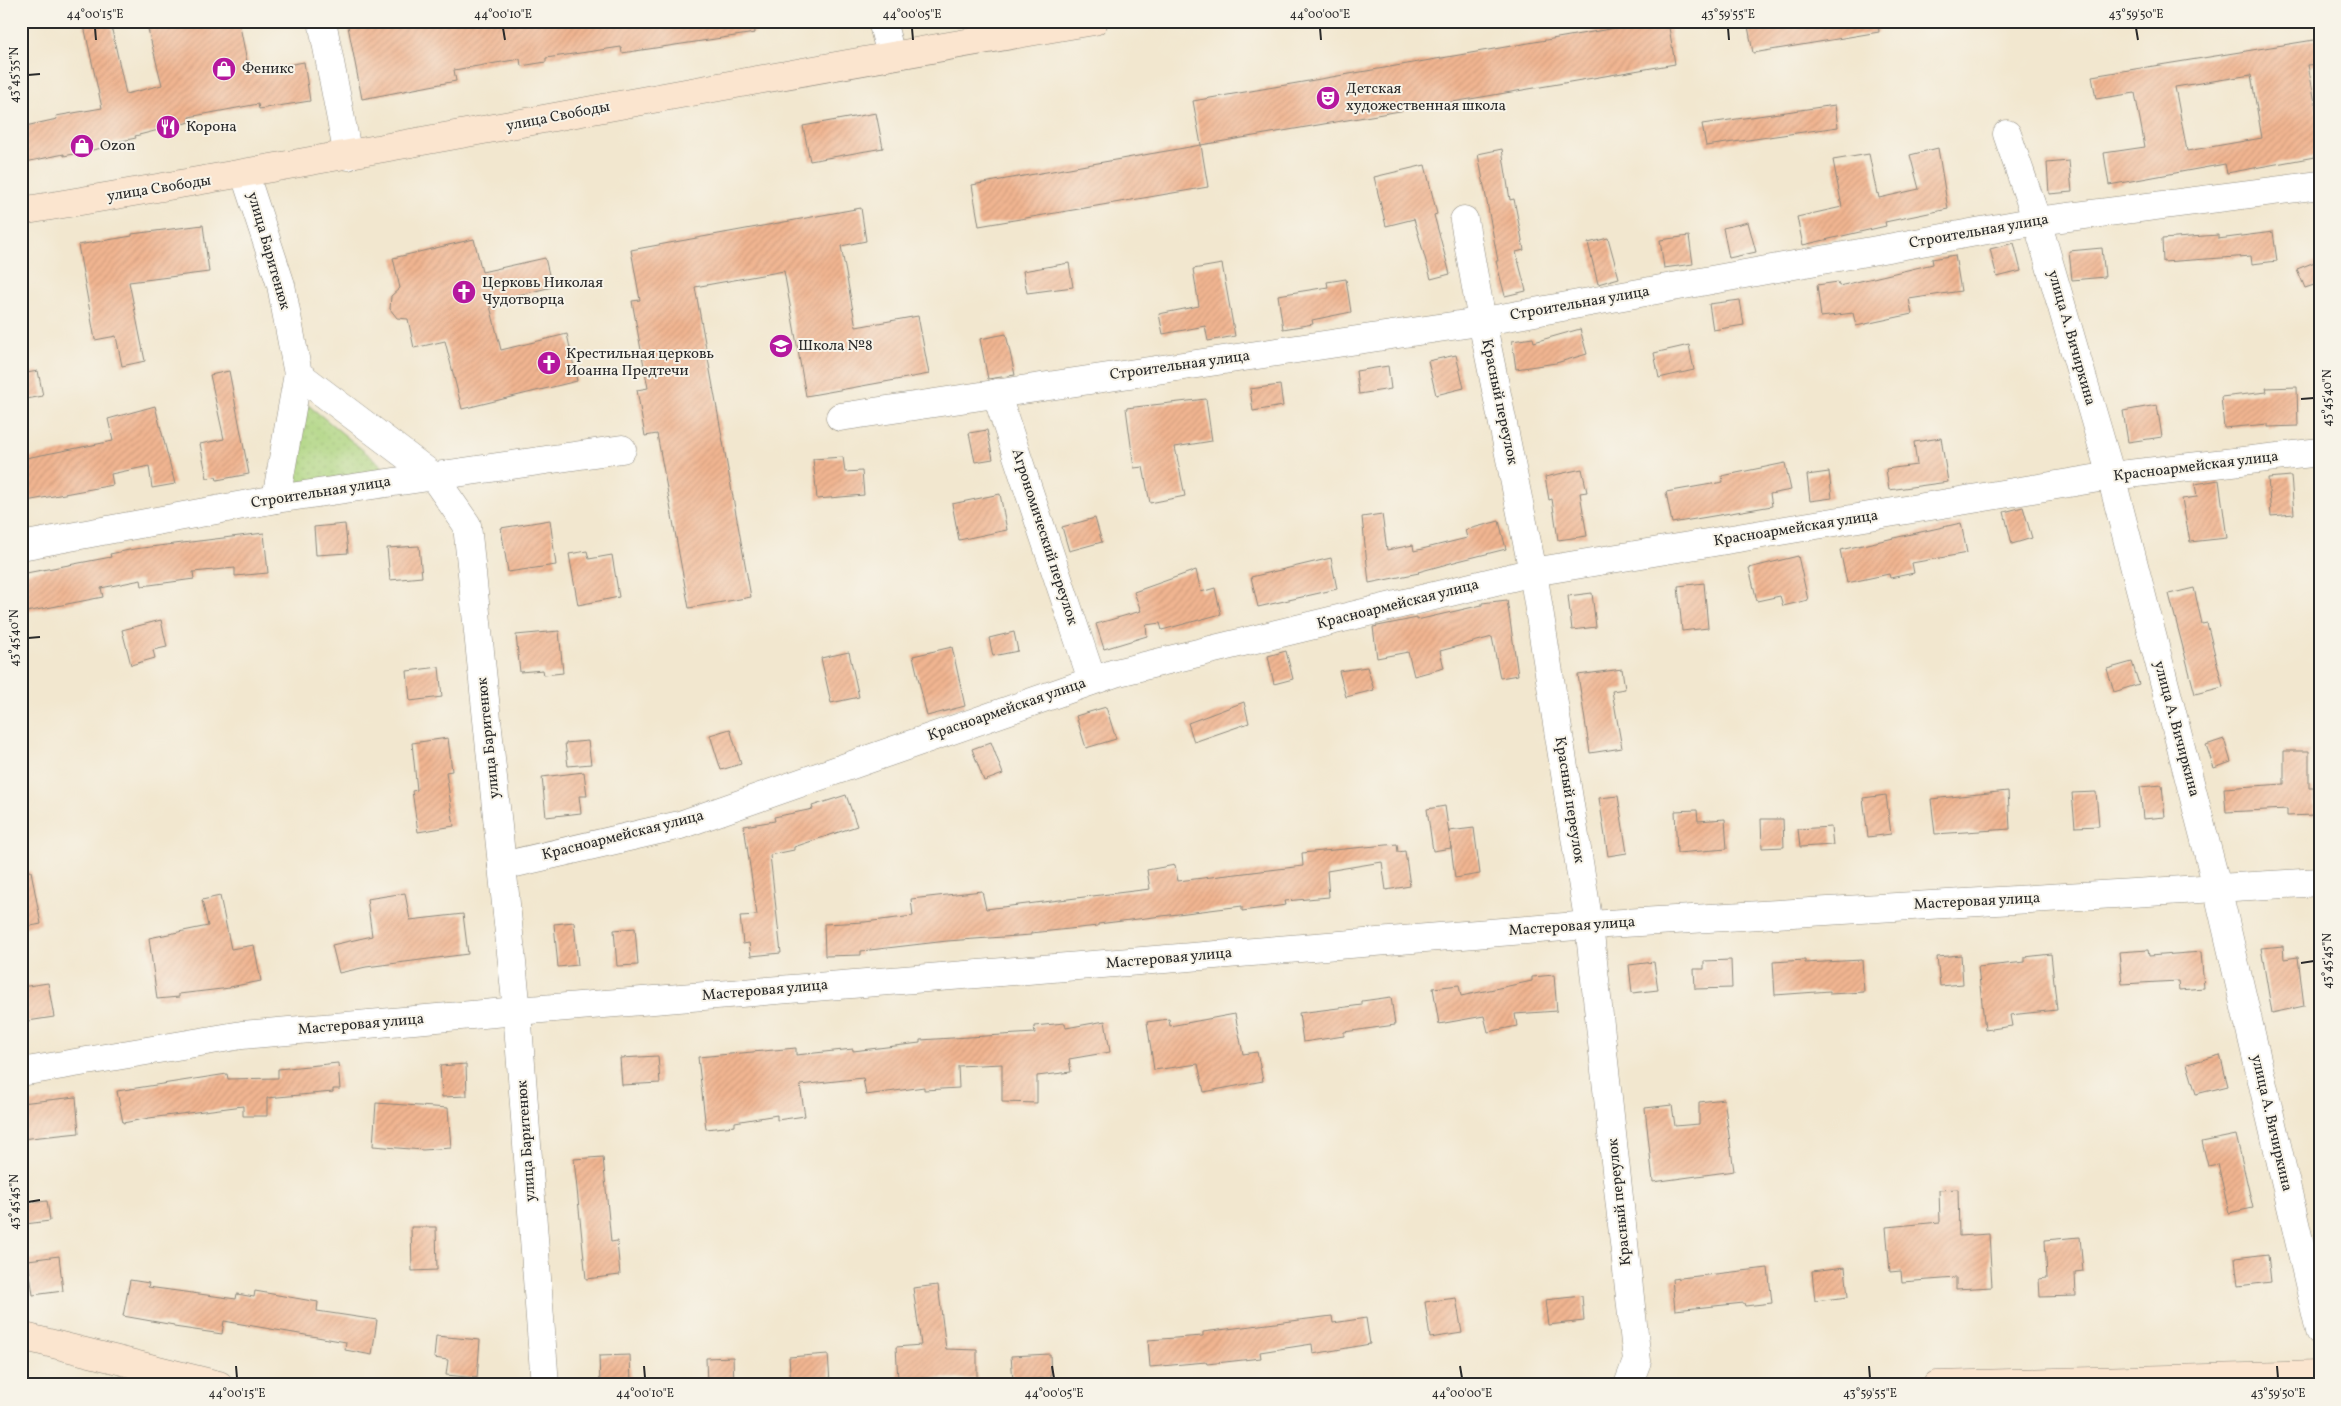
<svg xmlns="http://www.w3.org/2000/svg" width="2341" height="1406" font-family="Vollkorn,serif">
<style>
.grass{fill:url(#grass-dots);stroke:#6c8054}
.building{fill:url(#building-hatch);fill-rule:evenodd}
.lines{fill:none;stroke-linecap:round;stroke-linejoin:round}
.street-casing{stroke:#8e897d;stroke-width:29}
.secondary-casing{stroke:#8e897d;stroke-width:29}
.street{stroke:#fff;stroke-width:28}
.secondary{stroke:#fbe5cf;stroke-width:28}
.ticks{fill:none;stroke:#2b2b2b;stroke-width:2}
.labels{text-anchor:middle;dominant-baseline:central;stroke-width:4;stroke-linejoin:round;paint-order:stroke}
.poi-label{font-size:15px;fill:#2b2b2b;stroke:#f7f3e8;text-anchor:start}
.street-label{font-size:15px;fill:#2b2b2b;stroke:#f7f3e8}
.neatline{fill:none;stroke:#2b2b2b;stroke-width:2}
.ticks-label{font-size:12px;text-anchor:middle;fill:#2b2b2b}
</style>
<defs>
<pattern id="grass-dots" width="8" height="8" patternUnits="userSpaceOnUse" patternTransform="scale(1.25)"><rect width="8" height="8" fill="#acd47e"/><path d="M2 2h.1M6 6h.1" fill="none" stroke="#94b66d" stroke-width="1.8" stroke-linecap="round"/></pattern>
<pattern id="building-hatch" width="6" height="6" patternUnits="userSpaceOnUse" patternTransform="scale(1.25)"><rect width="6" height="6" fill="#f1b591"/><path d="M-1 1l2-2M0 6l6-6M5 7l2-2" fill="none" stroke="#cf9c7d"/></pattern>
</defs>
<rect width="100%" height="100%" fill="#f7f3e8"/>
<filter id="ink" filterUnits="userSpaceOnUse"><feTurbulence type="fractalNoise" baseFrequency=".02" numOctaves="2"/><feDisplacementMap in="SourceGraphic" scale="10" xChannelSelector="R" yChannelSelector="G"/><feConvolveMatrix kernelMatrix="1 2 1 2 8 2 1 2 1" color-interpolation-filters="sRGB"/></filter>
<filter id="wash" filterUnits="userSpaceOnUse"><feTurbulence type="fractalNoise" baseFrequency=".0096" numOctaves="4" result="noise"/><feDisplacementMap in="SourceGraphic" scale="20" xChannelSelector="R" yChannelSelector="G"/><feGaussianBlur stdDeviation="1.12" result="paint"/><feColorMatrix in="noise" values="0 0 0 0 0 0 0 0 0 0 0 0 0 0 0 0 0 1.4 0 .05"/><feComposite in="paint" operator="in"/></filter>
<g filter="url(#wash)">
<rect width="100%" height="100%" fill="#f2e7cf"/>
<path class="grass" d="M302,400L387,470L299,483L290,479Z"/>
<g id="blocks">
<g class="building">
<path d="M83,21H110L126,94L162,85L146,21H239L249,72L304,62L310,101L259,109L258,104L189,117L190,122L135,136L136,138L102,145V148L64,156V154L21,163V127L57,119L56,116L102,108Z"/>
<path d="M347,21H754L755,33L622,53L621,47L546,58V62L521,66L520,59L454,70L456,81L362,99Z"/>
<path d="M1656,21H1668L1675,64L1201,145L1193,101Z"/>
<path d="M1747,21H1878L1879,32L1753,53Z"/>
<path d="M2320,39V64L2308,65L2320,129V156L2227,173L2225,164L2109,185L2104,153L2145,147L2135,93L2096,99L2092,76ZM2251,75L2262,138L2187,151L2175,87Z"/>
<path d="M1835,105L1838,127L1706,146L1702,124Z"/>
<path d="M876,113L883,148L810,161L803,126Z"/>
<path d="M1201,145L1208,187L979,226L972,185Z"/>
<path d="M1938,148L1948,209L1885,222L1886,226L1803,245L1797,217L1842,207L1833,160L1869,154L1877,194L1878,193L1879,198L1919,189L1910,155Z"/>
<path d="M1502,149L1510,200L1514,199L1524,250L1516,252L1526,291L1505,296L1496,261H1498L1478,154Z"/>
<path d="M2069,161L2072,192L2049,194L2047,163Z"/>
<path d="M1425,165L1437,214L1434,215L1450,274L1431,279L1414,219L1386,226L1374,177Z"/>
<path d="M861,208L866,241L841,246L856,327L918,316L929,374L806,396L784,271L695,287L751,597L689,608L657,434L645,436L637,390L648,388L632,301L640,300L631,250Z"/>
<path d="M1748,222L1756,252L1729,258L1723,228Z"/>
<path d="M203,225L209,272L129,282L145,361L122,366L116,336L95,340L78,245L132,236V234Z"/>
<path d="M2273,232L2277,261L2252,264L2251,256L2163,262L2162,239L2218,235V239Z"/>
<path d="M1689,236L1693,264L1664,268L1660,240Z"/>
<path d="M1608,238L1619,278L1598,284L1588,243Z"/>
<path d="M474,239L482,272L545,258L552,287L489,302L501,350L567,334L577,381L462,409L445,341L414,348L408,319L397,318L390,309L391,296L400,288L393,258Z"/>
<path d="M2014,243L2021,271L1997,277L1990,249Z"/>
<path d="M2102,248L2105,277L2072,280L2069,251Z"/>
<path d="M1955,255L1961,291L1909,299L1912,314L1856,326L1853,313L1821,317L1817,285L1838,282L1839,286L1933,264L1932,259Z"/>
<path d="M2320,260V283L2305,288L2297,269Z"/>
<path d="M1069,263L1073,287L1027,293L1023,271Z"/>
<path d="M1222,264L1235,336L1208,341L1205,326L1163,334L1159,314L1199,306L1193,269Z"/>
<path d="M1346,279L1351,312L1312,320L1313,324L1283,329L1278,295L1328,287L1327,282Z"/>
<path d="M1740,300L1744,325L1713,330L1709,304Z"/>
<path d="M1580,329L1587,354L1556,363L1516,369L1512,341L1533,338L1534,342Z"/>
<path d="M1006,334L1015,375L988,379L980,339Z"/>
<path d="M1689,345L1694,370L1659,378L1654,353Z"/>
<path d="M1456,355L1464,388L1436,395L1428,361Z"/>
<path d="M1388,366L1391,389L1359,394L1356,371Z"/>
<path d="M38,371L43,396L21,400V374Z"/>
<path d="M229,371L249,474L217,480L216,477L207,478L200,444L224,439L210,375Z"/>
<path d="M1280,385L1283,406L1253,411L1250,389Z"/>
<path d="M2297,387L2298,426L2268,427V424L2224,428L2221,397L2267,392L2266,388Z"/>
<path d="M1206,399L1212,441L1175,447L1185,496L1150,503L1143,467L1134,468L1126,408Z"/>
<path d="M2157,405L2162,437L2128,442L2123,411Z"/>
<path d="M155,406L175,484L152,488L149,466L111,474L113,485L21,502V459L113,441L108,419Z"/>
<path d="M987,430L993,459L975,462L969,433Z"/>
<path d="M1941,438L1948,482L1889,490L1886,469L1917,465L1914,442Z"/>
<path d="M843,457L845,472L862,471L864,495L817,499L813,459Z"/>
<path d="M1785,463L1791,490L1770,494L1772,506L1672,523L1666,492L1723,482L1722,476Z"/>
<path d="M1582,469L1587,492L1580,493L1587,536L1558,540L1552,499L1549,500L1545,477Z"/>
<path d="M1829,472L1832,498L1810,501L1807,475Z"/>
<path d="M2291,476L2294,514L2271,516L2268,478Z"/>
<path d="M2219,480L2227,538L2190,542L2182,499L2197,497L2195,484Z"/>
<path d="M1000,494L1007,530L959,540L952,504Z"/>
<path d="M2023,507L2032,538L2012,544L2004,512Z"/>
<path d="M1382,514L1387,550L1413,545L1414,551L1467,538L1465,530L1499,521L1506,549L1458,561L1418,572L1419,573L1369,583L1362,517Z"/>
<path d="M1095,518L1102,542L1069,551L1062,527Z"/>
<path d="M550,520L556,565L508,572L501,528Z"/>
<path d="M1961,523L1967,553L1912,563L1914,573L1890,578L1889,574L1847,583L1840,550Z"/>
<path d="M345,524L348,553L316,555L314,527Z"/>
<path d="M264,533L268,573L235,576V568L193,572L194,579L142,586L141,580L101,588L103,597L21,613V574L111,557L110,554L134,549Z"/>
<path d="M419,546L422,577L390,580L387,548Z"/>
<path d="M587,551L589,559L612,555L619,597L578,605L569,554Z"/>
<path d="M1798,556L1808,600L1783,606L1780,596L1757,601L1749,568Z"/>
<path d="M1331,558L1337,589L1258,607L1251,577Z"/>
<path d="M1196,570L1201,592L1215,588L1221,614L1162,630L1160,623L1146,625V624L1147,636L1104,649L1096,624L1141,611L1134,592Z"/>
<path d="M1704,583L1708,628L1682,631L1678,586Z"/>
<path d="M2194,588L2202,624L2207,623L2223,687L2195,694L2169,594Z"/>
<path d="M1592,593L1596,627L1572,630L1568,596Z"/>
<path d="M1507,600L1518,675L1500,678L1492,637L1440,651L1444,668L1414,676L1408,652L1377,658L1373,627L1417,618V620L1482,605V603Z"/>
<path d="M161,620L167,647L153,650L155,658L131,665L122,630Z"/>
<path d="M559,631L563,673L544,675L543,670L520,672L516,635Z"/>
<path d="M1014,632L1018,651L993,656L989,638Z"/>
<path d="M952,647L965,706L927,716L913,656Z"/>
<path d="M1286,651L1293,679L1274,684L1268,656Z"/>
<path d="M849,652L859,697L831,703L821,658Z"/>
<path d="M2132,662L2139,684L2114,692L2107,669Z"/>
<path d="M439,667L442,697L410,701L407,671Z"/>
<path d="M1367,667L1374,690L1346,697L1339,671Z"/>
<path d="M1622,669L1625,689L1612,691L1622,748L1590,753L1578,675Z"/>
<path d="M1244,702L1249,723L1194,742L1188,723Z"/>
<path d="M1106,707L1116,739L1086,748L1076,716Z"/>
<path d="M730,729L741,764L721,770L710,735Z"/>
<path d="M448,738L452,771L446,772L454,826L418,832L412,791L417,790L412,743Z"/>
<path d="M2224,739L2231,762L2214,768L2206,745Z"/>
<path d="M588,741L591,764L568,766L565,743Z"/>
<path d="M991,742L1003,774L984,781L972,749Z"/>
<path d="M2284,751H2309V788H2314V815L2287,816V809L2226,812L2224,788L2284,784Z"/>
<path d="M584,772L587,796H579L581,813L546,817L542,777Z"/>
<path d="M2162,785L2165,817L2143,819L2140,787Z"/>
<path d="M2008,791L2010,829L1935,834L1931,799Z"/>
<path d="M2096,792L2099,826L2075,827L2072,793Z"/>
<path d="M846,795L857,826L794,847V850L770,855L781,953L751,956L749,943L743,944L740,916L757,915L744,826L775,821L774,817L813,809L812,806Z"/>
<path d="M1886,795L1891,834L1868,837L1863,798Z"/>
<path d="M1618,796L1627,853L1608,856L1599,798Z"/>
<path d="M1445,806L1451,848L1433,851L1427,809Z"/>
<path d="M1697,810L1698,821L1725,819L1727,849L1677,853L1675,811Z"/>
<path d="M1761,819H1783L1784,847L1762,848Z"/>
<path d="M1831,827L1833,845L1800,847L1798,829Z"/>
<path d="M1474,828L1480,874L1455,878L1449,831Z"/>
<path d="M1397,844L1398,852L1405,851L1410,886L1386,890L1382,862L1327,871L1329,897L1285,901L1286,905L1242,911V906L1098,924V926L1031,933V935L947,941L861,951V955L825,956L824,924L865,922L913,916L911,899L982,891L986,909L1150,889L1147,870L1175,865L1178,881L1303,866L1302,853Z"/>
<path d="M31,871L41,924L21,928V872Z"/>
<path d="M405,893L410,920L463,914L468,954L366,967L339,973L332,945L372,936L367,899Z"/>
<path d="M220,896L231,949L254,945L261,981L230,987V988L179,994V997L157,999L149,938L208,926L202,900Z"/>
<path d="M574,922L578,965L558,967L554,924Z"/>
<path d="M635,928L638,965L617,966L614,930Z"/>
<path d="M2283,946L2284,959L2298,957L2304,1006L2272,1013L2261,948Z"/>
<path d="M2148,950L2149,956L2201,952L2204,988L2179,990L2178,981L2122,984L2119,952Z"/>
<path d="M2051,954L2057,1010L2010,1015L2012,1026L1985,1030L1978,967L2025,962V957Z"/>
<path d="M1961,955L1963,984L1940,986L1937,957Z"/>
<path d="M1731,960L1732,988L1695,989L1694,969H1704V961Z"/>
<path d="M1805,960V963L1862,960L1864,992L1830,994V991L1775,995L1773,962Z"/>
<path d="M1654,962L1658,990L1632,993L1629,965Z"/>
<path d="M1554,975L1557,1011L1515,1014L1517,1026L1488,1032L1484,1016L1439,1024L1433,988L1459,985L1461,996L1532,981V977Z"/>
<path d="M48,983L54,1017L21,1022V987Z"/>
<path d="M1391,997L1395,1025L1344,1032V1036L1303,1042L1299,1013L1362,1005V1001Z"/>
<path d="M1235,1014L1243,1054L1257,1052L1263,1081L1204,1092L1198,1064L1154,1070L1147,1022L1169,1019L1170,1026Z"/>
<path d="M1105,1021L1110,1052L1069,1059L1071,1072L1037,1076V1103L1002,1102V1064L958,1066L959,1088L924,1090V1087L866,1095L863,1078L800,1085L805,1116L777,1120V1115L735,1122V1126L706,1129L698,1057L796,1048V1055L853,1049V1051L920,1043V1040L1035,1033L1034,1026L1065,1023L1066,1028Z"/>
<path d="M2220,1055L2228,1086L2196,1094L2187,1064Z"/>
<path d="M658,1056L660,1083L622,1085L620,1058Z"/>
<path d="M338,1063L340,1089H333V1092L267,1098V1116H243V1106L149,1118L123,1123L117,1091L227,1074L228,1079L278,1078V1069Z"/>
<path d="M466,1064L467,1096L442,1097L440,1066Z"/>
<path d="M76,1097L79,1133L21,1139V1103Z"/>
<path d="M1724,1099L1734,1171L1653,1182L1645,1108L1672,1105L1675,1126L1699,1124V1102Z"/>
<path d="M376,1103L448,1108L451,1148L423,1150L373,1146Z"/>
<path d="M2236,1135L2253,1208L2229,1213L2218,1164L2208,1166L2202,1142Z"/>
<path d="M603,1157L611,1242L617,1241L620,1275L586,1279L574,1159Z"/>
<path d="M1958,1189L1959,1236L1989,1234L1992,1287L1956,1289V1278L1902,1282L1901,1271L1890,1272L1886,1227L1940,1222L1939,1190Z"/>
<path d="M47,1201L50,1221L25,1224L22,1204Z"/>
<path d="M411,1227H436L437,1270L412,1271Z"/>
<path d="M2080,1237L2083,1271L2075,1272L2076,1296L2040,1297L2039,1279L2047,1278L2045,1240Z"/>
<path d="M2268,1254L2271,1282L2238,1286L2235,1258Z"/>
<path d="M59,1256L63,1291L33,1295L28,1260Z"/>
<path d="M1845,1267L1848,1297L1815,1301L1812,1271Z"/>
<path d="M1768,1268L1772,1303L1745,1306L1744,1303L1675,1310L1672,1279Z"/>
<path d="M130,1280L149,1283L148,1287L236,1299L237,1294L254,1297L255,1291L318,1302L317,1311L377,1320L372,1355L345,1350L346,1342L224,1321L222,1334L174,1327V1325L123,1316Z"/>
<path d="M938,1285L946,1349L977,1350V1379L922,1378L898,1380L896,1347L921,1345L913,1288Z"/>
<path d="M1582,1296L1584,1321L1548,1325L1545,1300Z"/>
<path d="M1456,1298L1462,1333L1430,1338L1425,1302Z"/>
<path d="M1332,1316L1333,1323L1366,1318L1370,1344L1313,1354L1312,1344L1260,1352L1261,1358L1207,1364L1206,1362L1150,1367L1148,1340L1203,1336V1332Z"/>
<path d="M436,1336L480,1340L477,1378L446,1375L448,1360L434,1358Z"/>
<path d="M828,1354L830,1382L791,1385L789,1357Z"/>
<path d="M1050,1354L1051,1378L1013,1381L1011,1356Z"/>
<path d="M630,1355L631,1383L600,1384L599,1356Z"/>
<path d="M733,1357L734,1385H707L706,1358Z"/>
</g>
</g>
</g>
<g filter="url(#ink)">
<use href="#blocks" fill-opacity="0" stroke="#8e897d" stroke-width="1"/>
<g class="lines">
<g class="street-casing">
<g id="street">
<path d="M322,21L348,156"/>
<path d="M882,21L891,55"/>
<path d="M2007,134L2037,221L2111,476L2217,887L2320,1331"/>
<path d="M245,175L281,285L298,374L433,476L467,525L517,1011L545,1385"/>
<path d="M1464,220L1482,321L1533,572L1589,925L1637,1361L1628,1385"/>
<path d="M996,393L1092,680"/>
<path d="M840,417L1479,322L2037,221L2320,185"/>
<path d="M276,499L298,374"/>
<path d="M21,546L276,499L622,449"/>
<path d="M502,866L680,825L1115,673L1533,572L2111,476L2320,452"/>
<path d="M21,1072L242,1035L517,1011L1589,925L2320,882"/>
</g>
</g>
<g class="secondary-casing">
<g id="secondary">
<path d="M21,211C380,152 736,81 1094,21"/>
<path d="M21,1336L219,1385"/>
<path d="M1937,1385L2320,1375"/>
</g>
</g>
<use href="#street" class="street"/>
<use href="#secondary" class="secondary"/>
</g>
</g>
<path class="ticks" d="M95,28L96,40M503,28L505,40M912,28L913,40M1320,28L1321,40M1728,28L1729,40M2136,28L2138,40M28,75L40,74M2301,399L2314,398M28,638L40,637M2301,963L2314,961M28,1202L40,1200M236,1366L237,1378M644,1366L645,1378M1052,1366L1054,1378M1460,1366L1462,1378M1869,1366L1870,1378M2277,1366L2278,1378"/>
<defs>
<g id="shop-disc" transform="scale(1.25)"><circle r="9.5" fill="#b5179e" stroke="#f7f3e8"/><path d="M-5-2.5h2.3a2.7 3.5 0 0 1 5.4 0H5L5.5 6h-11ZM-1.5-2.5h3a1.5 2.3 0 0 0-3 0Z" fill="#fff"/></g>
<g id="theatre-disc" transform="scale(1.25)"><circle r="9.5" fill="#b5179e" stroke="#f7f3e8"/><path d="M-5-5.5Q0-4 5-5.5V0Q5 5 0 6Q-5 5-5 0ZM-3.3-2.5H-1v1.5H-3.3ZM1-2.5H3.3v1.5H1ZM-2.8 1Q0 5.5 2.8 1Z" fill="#fff"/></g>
<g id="restaurant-disc" transform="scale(1.25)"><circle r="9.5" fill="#b5179e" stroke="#f7f3e8"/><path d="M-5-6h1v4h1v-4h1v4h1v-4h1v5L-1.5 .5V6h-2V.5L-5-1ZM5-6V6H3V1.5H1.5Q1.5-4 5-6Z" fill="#fff"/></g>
<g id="church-disc" transform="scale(1.25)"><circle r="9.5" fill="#b5179e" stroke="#f7f3e8"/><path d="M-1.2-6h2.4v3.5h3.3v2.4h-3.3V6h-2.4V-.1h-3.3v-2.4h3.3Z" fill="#fff"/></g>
<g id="school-disc" transform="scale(1.25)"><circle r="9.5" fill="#b5179e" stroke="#f7f3e8"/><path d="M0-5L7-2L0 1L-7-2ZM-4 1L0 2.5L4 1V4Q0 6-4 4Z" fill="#fff"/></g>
</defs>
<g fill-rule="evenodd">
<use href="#shop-disc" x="224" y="69"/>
<use href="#theatre-disc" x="1328" y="98"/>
<use href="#restaurant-disc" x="168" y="127"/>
<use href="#shop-disc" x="82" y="146"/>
<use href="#church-disc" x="464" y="292"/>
<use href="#school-disc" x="781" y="346"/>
<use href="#church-disc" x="549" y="363"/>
</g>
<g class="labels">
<g class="poi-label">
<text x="242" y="69">Феникс</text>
<text x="1346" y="89">Детская<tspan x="1346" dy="17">художественная школа</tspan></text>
<text x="186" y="127">Корона</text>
<text x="100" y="146">Ozon</text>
<text x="482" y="283">Церковь Николая<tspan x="482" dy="17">Чудотворца</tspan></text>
<text x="798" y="346">Школа №8</text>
<text x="566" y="354">Крестильная церковь<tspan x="566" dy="17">Иоанна Предтечи</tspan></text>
</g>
<g class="street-label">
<text transform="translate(558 117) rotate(-11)">улица Свободы</text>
<text transform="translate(159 189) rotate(-9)">улица Свободы</text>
<text transform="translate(1979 232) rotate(-10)">Строительная улица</text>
<text transform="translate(268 251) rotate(74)">улица Баритенюк</text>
<text transform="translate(1580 304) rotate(-10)">Строительная улица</text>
<text transform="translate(2071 338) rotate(74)">улица А. Вичиркина</text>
<text transform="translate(1180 366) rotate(-8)">Строительная улица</text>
<text transform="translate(1499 402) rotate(78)">Красный переулок</text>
<text transform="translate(2196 467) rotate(-7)">Красноармейская улица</text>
<text transform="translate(321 493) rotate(-9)">Строительная улица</text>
<text transform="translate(1796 529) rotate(-9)">Красноармейская улица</text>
<text transform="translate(1044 537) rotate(72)">Агрономический переулок</text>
<text transform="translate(1398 605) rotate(-14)">Красноармейская улица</text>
<text transform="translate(1007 710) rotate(-19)">Красноармейская улица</text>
<text transform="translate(2176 729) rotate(75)">улица А. Вичиркина</text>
<text transform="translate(489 738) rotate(-96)">улица Баритенюк</text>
<text transform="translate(1569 800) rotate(81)">Красный переулок</text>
<text transform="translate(623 836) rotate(-14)">Красноармейская улица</text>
<text transform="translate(1977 902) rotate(-3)">Мастеровая улица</text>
<text transform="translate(1572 927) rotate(-4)">Мастеровая улица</text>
<text transform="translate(1169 959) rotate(-5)">Мастеровая улица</text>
<text transform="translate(765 991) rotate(-5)">Мастеровая улица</text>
<text transform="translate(361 1025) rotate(-5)">Мастеровая улица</text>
<text transform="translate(2271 1123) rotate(77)">улица А. Вичиркина</text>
<text transform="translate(527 1141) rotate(-94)">улица Баритенюк</text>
<text transform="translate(1620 1202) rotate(-96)">Красный переулок</text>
</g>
</g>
<rect width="2341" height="1406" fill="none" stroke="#f7f3e8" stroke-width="55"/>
<rect x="28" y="28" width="2286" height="1350" class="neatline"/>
<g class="ticks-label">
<text x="95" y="18">44°00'15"E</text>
<text x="503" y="18">44°00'10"E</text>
<text x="912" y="18">44°00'05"E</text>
<text x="1320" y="18">44°00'00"E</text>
<text x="1728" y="18">43°59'55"E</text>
<text x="2136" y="18">43°59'50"E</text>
<text transform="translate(14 75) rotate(-90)" y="4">43°45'35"N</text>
<text transform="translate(2327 398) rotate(-90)" y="4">43°45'40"N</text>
<text transform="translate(14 638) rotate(-90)" y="4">43°45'40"N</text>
<text transform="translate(2327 961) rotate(-90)" y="4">43°45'45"N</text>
<text transform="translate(14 1202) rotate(-90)" y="4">43°45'45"N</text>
<text x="237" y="1397">44°00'15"E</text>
<text x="645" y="1397">44°00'10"E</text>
<text x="1054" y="1397">44°00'05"E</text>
<text x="1462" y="1397">44°00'00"E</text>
<text x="1870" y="1397">43°59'55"E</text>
<text x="2278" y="1397">43°59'50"E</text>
</g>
</svg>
